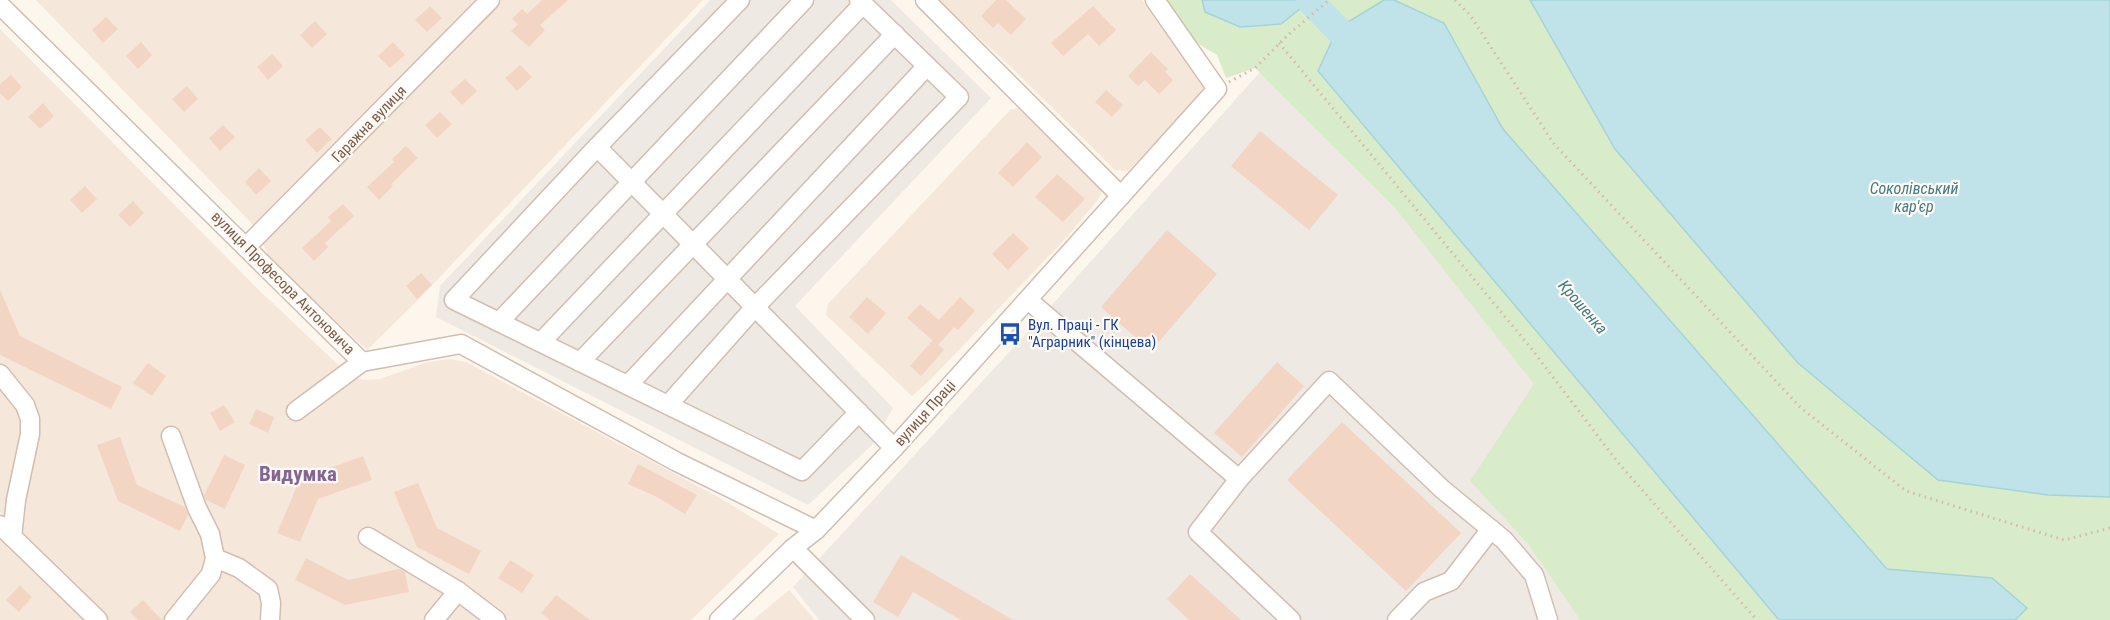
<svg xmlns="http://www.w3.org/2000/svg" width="2110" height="620" font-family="'Roboto Condensed',sans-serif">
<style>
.residential{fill:#f5e8da}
.industrial{fill:#efe9e4}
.green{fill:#d8ecc9}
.water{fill:#bfe3e8;stroke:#a5d3da;stroke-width:1.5}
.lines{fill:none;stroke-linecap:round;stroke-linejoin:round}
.river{stroke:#bfe3e8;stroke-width:27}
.building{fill:#f3d5c3}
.minor-casing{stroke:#d1beb0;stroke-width:21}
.path{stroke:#d9b8a5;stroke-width:3;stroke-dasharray:1.5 4.5;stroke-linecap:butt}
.minor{stroke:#fff;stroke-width:18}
.labels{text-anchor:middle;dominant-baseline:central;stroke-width:4.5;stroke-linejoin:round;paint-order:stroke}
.street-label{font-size:15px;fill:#7a5c4d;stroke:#fffaf3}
.transit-label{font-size:15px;fill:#164399;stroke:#fffaf3;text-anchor:start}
.water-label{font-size:16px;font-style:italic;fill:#437c86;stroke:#fffaf3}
.district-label{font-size:21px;font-weight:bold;fill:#846695;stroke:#fffaf3}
</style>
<rect width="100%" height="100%" fill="#fdf6ec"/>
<g class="residential">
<path d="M36,0H703L418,300L367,350L270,259L256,228Z"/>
<path d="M938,0H1142L1206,82L1202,93L1128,171L1115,170L1013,69Z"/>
<path d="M0,29L262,293L351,377L364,380L380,379L428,362L450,359L466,362L720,498L779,534L691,620H108L0,512Z"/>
<path d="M1022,108L1103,188L1100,197L1067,237L930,380L912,396L826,315L828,304L1011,109Z"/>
<path d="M0,533L49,587L88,620H0Z"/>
<path d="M789,590L815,620H753Z"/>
</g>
<g class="industrial">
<path d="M710,0H891L991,98L795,306L893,408L873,444L808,505L436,317L440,286Z"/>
<path d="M1260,72L1394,207L1535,384L1528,544L1580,620H819L793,587L1025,335Z"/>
</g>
<g class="green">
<path d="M1166,0H1202L1205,12L1281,24L1311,0H1384L1338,28L1318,71L1779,620H1580L1528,544L1470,481L1534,384L1394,207L1255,68L1226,78L1217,55L1197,43Z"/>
<path d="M1394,0H1530L1615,149L1798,363L1938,480L2048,495L2110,497V620H2015L2027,608L1992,578L1888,569L1503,129L1444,23Z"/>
</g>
<g class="water">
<path d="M1202,0H1311L1281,24L1240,27L1205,12Z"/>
<path d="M1384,0H1394L1444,23L1503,129L1887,569L1992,578L2027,608L2015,620H1779L1318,71L1338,28Z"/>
<path d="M1530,0H2110V497L2048,495L1938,480L1798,363L1615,149Z"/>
</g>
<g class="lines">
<path class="river" d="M1309,0L1362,54"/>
</g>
<g class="building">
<path d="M542,0H568L540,25L545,30L529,47L511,31L518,24L512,19L522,9L527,14Z"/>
<path d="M996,0H1006L1026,19L1011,35L998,23L993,28L981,16Z"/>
<path d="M430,6L442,18L427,32L415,20Z"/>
<path d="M1093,6L1116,30L1099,46L1088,34L1063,56L1051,43Z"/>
<path d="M106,17L118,29L103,43L92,30Z"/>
<path d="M315,21L327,34L312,48L300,35Z"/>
<path d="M141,42L152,55L138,69L126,56Z"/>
<path d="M393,42L405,55L390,68L378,56Z"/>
<path d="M1151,52L1168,69L1165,72L1173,80L1159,94L1145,80L1138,86L1128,76Z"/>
<path d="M272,54L283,66L268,80L257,67Z"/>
<path d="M520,65L532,77L517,91L505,78Z"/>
<path d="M11,75L22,87L8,101L0,93V84Z"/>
<path d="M465,79L477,91L462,105L450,92Z"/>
<path d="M187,86L198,99L184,112L172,99Z"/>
<path d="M1106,90L1123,105L1112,117L1095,102Z"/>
<path d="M43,103L54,116L40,129L28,117Z"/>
<path d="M440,112L452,124L437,138L425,125Z"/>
<path d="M223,125L235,137L220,151L209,138Z"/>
<path d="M320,127L332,139L317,153L305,140Z"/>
<path d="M1260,131L1338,195L1309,230L1231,166Z"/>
<path d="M1027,142L1042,157L1013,187L998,173Z"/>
<path d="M406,146L418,158L391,184L393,186L379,200L367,187L394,162L392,159Z"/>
<path d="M259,168L271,181L256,195L245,182Z"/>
<path d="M1057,174L1085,199L1063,222L1035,197Z"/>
<path d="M85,186L97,199L82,213L70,200Z"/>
<path d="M133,201L144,213L130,227L118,215Z"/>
<path d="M343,204L354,216L325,243L328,247L314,261L302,248L331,221L328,217Z"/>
<path d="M1167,230L1217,274L1151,351L1101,307Z"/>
<path d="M1013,233L1029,248L1008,270L992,254Z"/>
<path d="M421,273L432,285L417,299L406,286Z"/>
<path d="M0,290L20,336L122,387L111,409L0,355Z"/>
<path d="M867,297L886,313L868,334L849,317Z"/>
<path d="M960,297L975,311L958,330L954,327L938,345L907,318L920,304L939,320Z"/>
<path d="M933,340L944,350L921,376L910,366Z"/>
<path d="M1277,362L1304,386L1242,457L1214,433Z"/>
<path d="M148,363L166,376L152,396L133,383Z"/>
<path d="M224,405L235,422L220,431L210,413Z"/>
<path d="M256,409L274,417L268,433L249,424Z"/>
<path d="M1342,422L1461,533L1406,591L1287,480Z"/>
<path d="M120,437L137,485L185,507L188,515L180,531L118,501L97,445Z"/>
<path d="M224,455L245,465L225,509L206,500L204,495Z"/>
<path d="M363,456L372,480L318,499L300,542L277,533L300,479Z"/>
<path d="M638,464L697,495L685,514L657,497L628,484Z"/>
<path d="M418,483L437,528L481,551L469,574L417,547L394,492Z"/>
<path d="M901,555L1013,620H961L913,592L898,617L873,602Z"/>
<path d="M306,558L348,580L399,569L405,572L409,592L345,605L295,580Z"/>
<path d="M510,560L534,575L522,593L498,578Z"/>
<path d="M1190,574L1241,620H1189L1167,599Z"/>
<path d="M20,585L32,597L19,612L6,600Z"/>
<path d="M556,595L590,620H550L541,613Z"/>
<path d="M143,600L162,620H138L130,612Z"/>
</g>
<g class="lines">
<g class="minor-casing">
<g id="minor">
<path d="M925,0L1121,196"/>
<path d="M0,5L362,362L461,344L677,462L816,530"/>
<path d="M597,147L740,0"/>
<path d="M247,246L490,0"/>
<path d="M1028,300L1239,479L1329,381L1442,489L1504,540L1534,575L1548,620"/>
<path d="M499,322L804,0"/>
<path d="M541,342L863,4"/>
<path d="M580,362L895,34"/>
<path d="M0,374L25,405L30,419V434L16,500L12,537"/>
<path d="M628,385L927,66"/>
<path d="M668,405L755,307L959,97L859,0"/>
<path d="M296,411L362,362"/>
<path d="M859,412L802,471L454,300L597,147C696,247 795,347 894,448"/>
<path d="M171,436L197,508L210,534L215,558L211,574L174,620"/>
<path d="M1239,479L1198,532L1291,620"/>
<path d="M0,525L98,620"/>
<path d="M368,537L458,591L496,620"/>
<path d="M793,548L865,620"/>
<path d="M215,558L239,568L268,589L271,603L270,620"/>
<path d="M434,620L458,591"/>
<path d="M719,620L793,548L816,530L894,448L1217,89L1155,0"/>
<path d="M1397,620L1424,592L1451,581L1491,529"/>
</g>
</g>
<g class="path">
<path d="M1455,0L1470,15L1554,144L1801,408L1906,491L2064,540L2110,528"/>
<path d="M1279,43L1530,347L1620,465L1757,620"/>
<path d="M1229,82L1255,68L1288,35L1329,0"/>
</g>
<use href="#minor" class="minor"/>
</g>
<defs>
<g id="bus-bare" transform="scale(1.8)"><path d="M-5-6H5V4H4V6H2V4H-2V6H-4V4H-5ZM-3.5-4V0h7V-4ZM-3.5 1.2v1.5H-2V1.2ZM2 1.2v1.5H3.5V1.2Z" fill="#1a4fb4" stroke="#fffaf3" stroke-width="2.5" paint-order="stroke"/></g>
</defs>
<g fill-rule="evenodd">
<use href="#bus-bare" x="1010" y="334"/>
</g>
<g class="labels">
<g class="street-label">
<text transform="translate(369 124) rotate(-46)">Гаражна вулиця</text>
<text transform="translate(283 283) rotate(45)">вулиця Професора Антоновича</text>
<text transform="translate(925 413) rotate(-48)">вулиця Праці</text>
</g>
<g class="transit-label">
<text x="1028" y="325">Вул. Праці - ГК<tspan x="1028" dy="17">"Аграрник" (кінцева)</tspan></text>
</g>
<g class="water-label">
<text x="1914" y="188">Соколівський<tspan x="1914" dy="18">кар'єр</tspan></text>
<text transform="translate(1583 307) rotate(49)">Крошенка</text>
</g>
<g class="district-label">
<text x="298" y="474">Видумка</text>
</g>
</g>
</svg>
